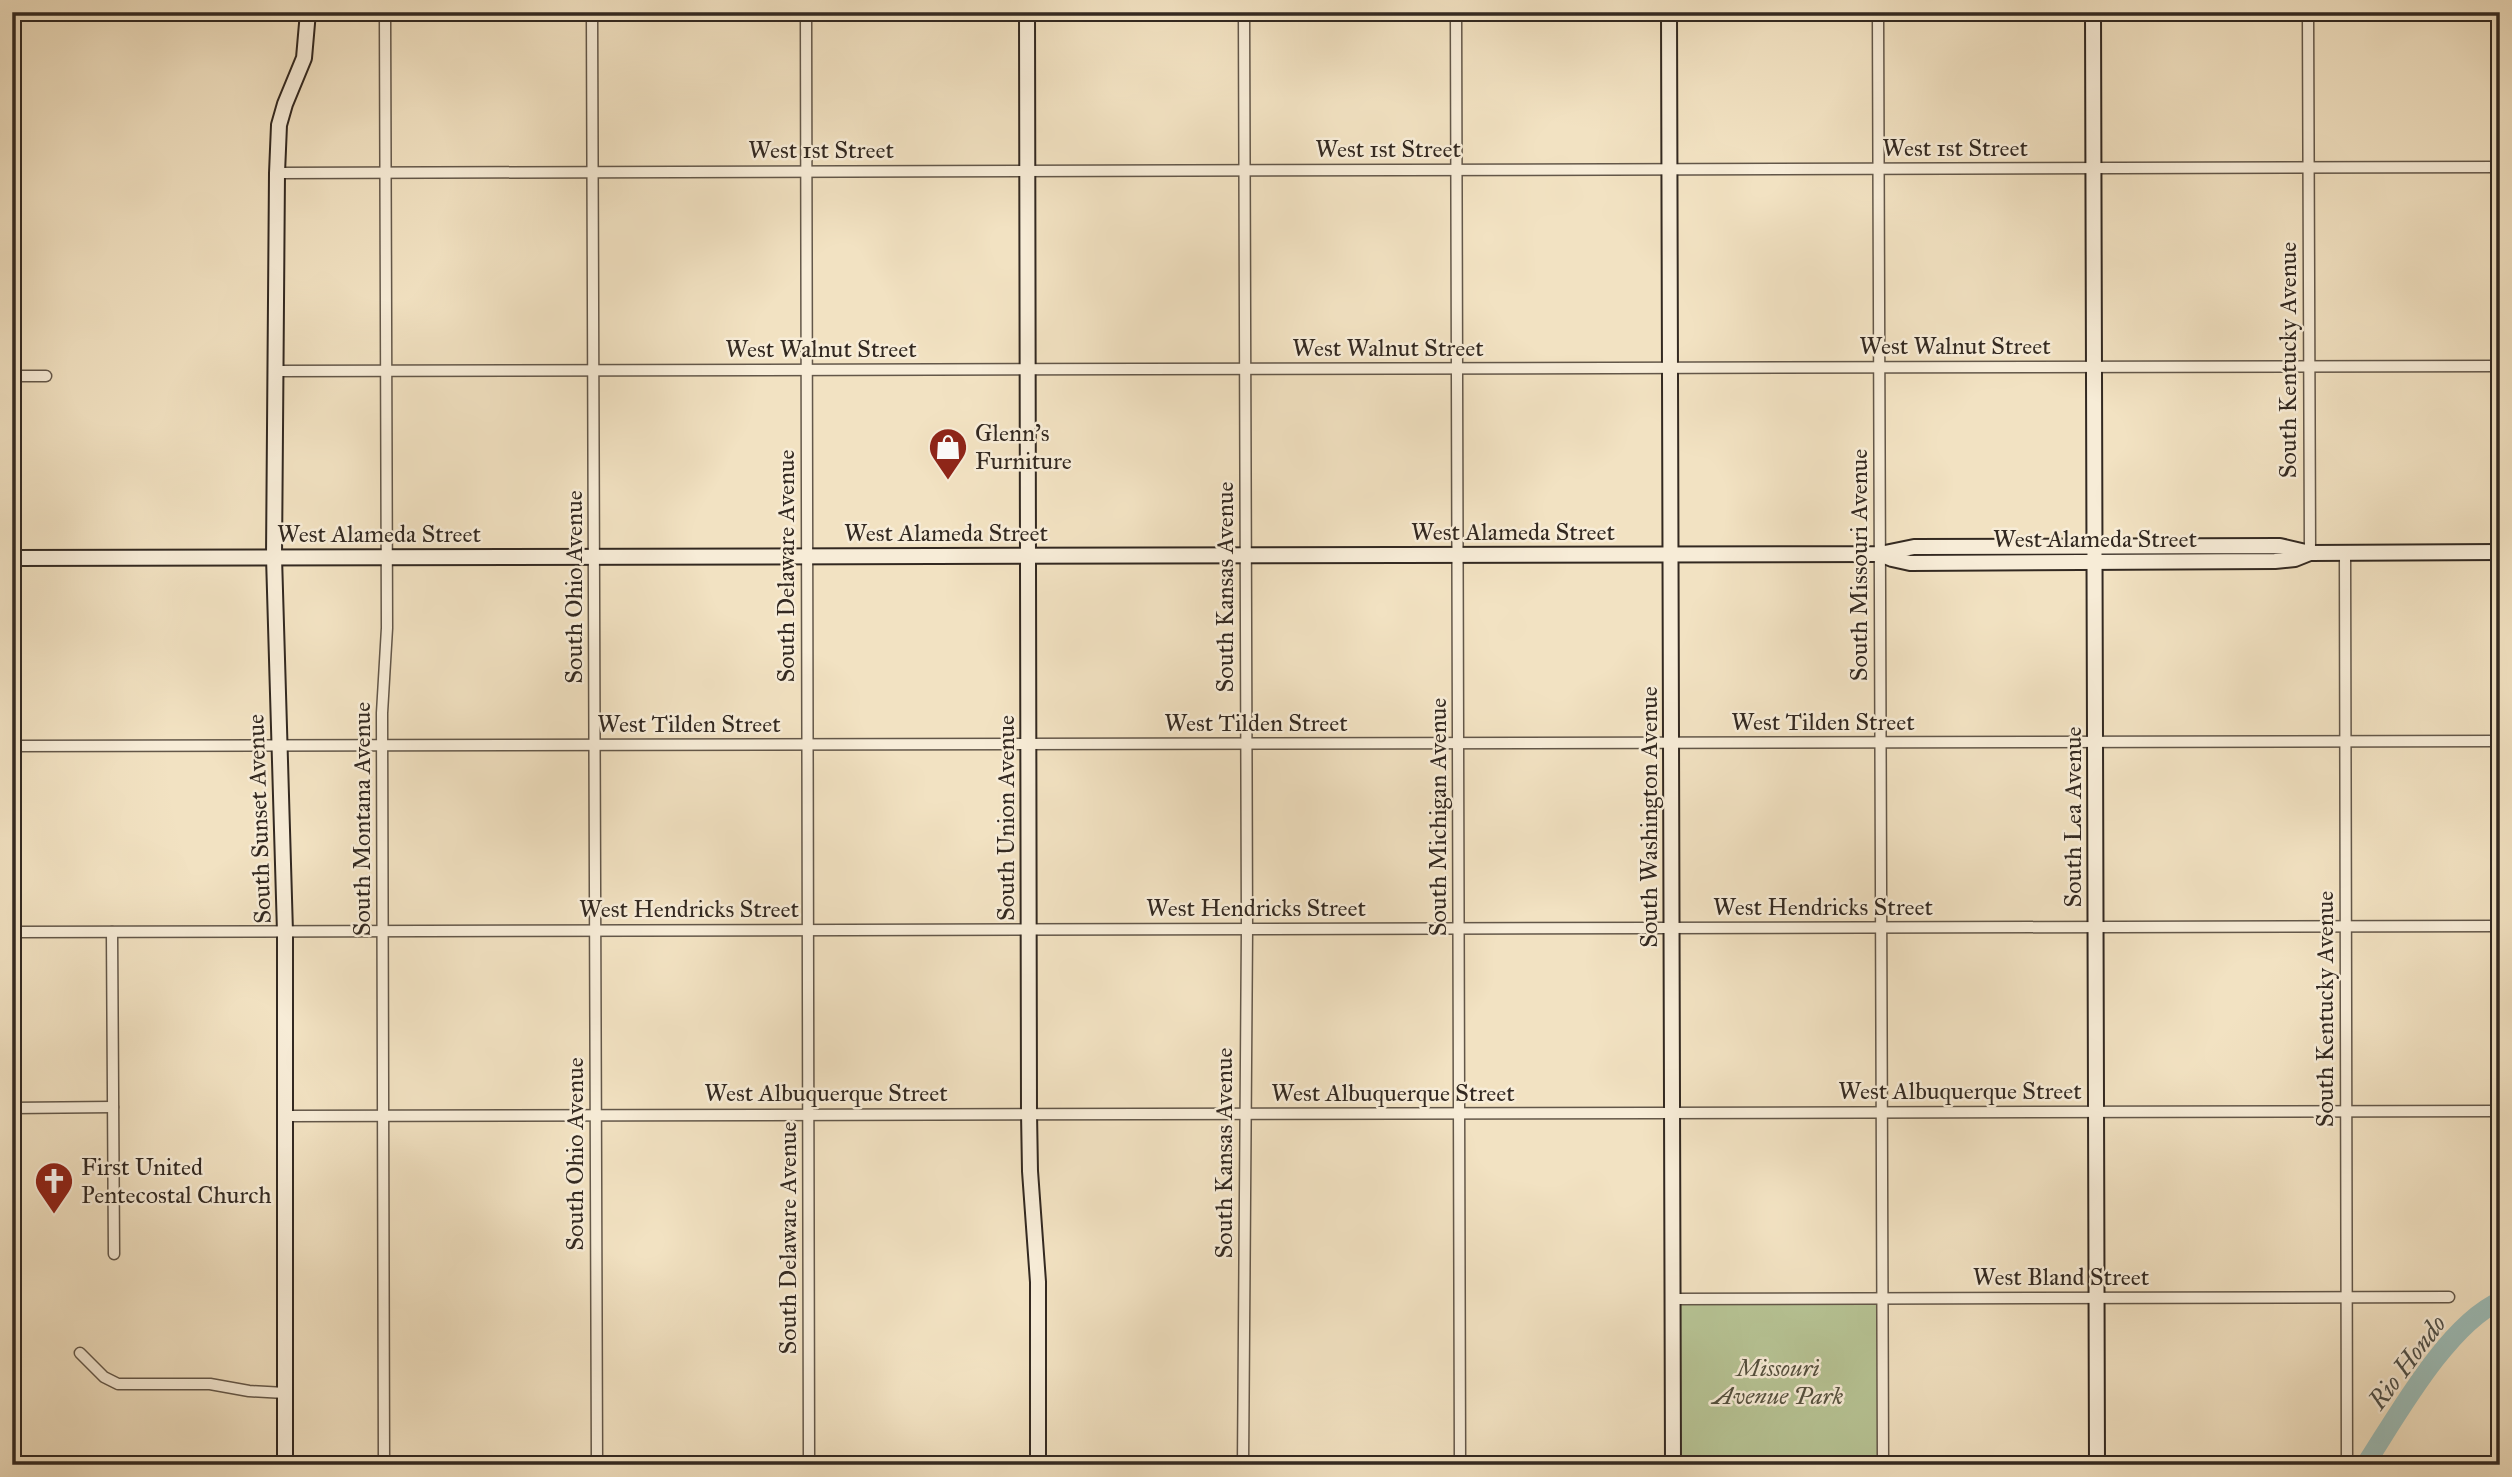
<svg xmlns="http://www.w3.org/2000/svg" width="2512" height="1477" font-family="'IM FELL Great Primer',serif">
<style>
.green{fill:#b7c495;stroke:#75765b;stroke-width:2}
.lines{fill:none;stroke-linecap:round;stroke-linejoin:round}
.river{stroke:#9cbdb8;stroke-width:19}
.street-casing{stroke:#635749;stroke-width:13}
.secondary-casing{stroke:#332921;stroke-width:18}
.street{stroke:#f7ecd7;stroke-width:10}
.secondary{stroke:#f7ecd7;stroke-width:14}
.labels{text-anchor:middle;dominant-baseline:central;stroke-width:5;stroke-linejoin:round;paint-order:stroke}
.street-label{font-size:24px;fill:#332921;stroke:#f7ecd7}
.poi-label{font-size:24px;fill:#332921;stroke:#f7ecd7;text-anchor:start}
.park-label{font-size:24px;font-style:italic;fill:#54503e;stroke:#f7ecd7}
.water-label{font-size:26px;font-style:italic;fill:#4d4e47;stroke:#f7ecd7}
</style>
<rect width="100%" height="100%" fill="#f2e2c2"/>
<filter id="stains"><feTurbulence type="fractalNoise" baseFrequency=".00286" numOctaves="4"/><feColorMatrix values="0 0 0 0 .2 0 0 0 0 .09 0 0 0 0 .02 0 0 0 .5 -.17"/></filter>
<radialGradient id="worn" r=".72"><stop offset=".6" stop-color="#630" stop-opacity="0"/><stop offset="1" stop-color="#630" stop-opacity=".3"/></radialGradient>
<path class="green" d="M1673,1299H1882L1883,1465H1673Z"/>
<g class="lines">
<path class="river" d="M2365,1465C2397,1416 2447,1325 2500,1301"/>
<g class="street-casing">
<g id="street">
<path d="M592,12L597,1465"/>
<path d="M806,12L809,1465"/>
<path d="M1456,12L1460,1465"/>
<path d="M1878,12L1883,1465"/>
<path d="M2308,12L2310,553"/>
<path d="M277,173L2500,167"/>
<path d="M276,371L2500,366"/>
<path d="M12,376H46"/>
<path d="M2345,552L2347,1465"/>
<path d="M12,746L2500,741"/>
<path d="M12,932L2500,926"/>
<path d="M112,932L114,1254"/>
<path d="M12,1108L113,1107"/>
<path d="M286,1116L2500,1111"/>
<path d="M1673,1299L2449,1297"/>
<path d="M80,1353L104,1377L118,1384H210L249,1391L285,1393"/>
<path d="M384,1465L382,713L387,628L385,12"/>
<path d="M1243,1465L1247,929L1244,12"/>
</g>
</g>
<g class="secondary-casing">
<g id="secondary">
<path d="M1027,12L1029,1113L1030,1171L1038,1282V1465"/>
<path d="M1669,12L1673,1465"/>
<path d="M2093,12L2097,1465"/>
<path d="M1880,554L1892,559L1910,563L2275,561L2295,559L2310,553"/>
<path d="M12,558L1880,554L1914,547L2280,546L2310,553L2500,552"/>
<path d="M285,1465V932L274,557L277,173L279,125L285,104L304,58L308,12"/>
</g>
</g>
<use href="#street" class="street"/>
<use href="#secondary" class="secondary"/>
</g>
<defs>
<g id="shop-pin" transform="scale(2.0125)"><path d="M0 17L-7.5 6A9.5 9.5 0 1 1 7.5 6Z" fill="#8f2418" stroke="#f7ecd7"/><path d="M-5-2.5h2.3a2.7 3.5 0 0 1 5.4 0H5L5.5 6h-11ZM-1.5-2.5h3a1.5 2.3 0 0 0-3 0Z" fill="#fff"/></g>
<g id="church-pin" transform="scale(2.0125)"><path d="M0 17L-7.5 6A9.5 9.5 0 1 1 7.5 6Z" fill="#8f2418" stroke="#f7ecd7"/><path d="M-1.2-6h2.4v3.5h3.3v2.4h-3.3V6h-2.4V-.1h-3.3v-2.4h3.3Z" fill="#fff"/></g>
</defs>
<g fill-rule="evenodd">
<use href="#shop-pin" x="948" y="447"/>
<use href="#church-pin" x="54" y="1181"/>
</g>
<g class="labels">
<g class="street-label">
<text x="1955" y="148">West 1st Street</text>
<text x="1388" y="149">West 1st Street</text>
<text x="821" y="150">West 1st Street</text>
<text x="1955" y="346">West Walnut Street</text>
<text x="1388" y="348">West Walnut Street</text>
<text x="821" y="349">West Walnut Street</text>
<text transform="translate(2288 360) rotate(-90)">South Kentucky Avenue</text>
<text x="1513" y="532">West Alameda Street</text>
<text x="946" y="533">West Alameda Street</text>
<text x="379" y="534">West Alameda Street</text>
<text x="2095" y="539">West Alameda Street</text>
<text transform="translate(1859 565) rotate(-90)">South Missouri Avenue</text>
<text transform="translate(786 566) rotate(-90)">South Delaware Avenue</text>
<text transform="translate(574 587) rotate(-90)">South Ohio Avenue</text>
<text transform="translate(1225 587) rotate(-90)">South Kansas Avenue</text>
<text x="1823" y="722">West Tilden Street</text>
<text x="1256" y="723">West Tilden Street</text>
<text x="689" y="724">West Tilden Street</text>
<text transform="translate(1438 817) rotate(-90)">South Michigan Avenue</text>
<text transform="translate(1649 817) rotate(-90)">South Washington Avenue</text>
<text transform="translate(2073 817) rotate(-90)">South Lea Avenue</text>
<text transform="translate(1006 818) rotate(-90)">South Union Avenue</text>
<text transform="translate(259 819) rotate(-92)">South Sunset Avenue</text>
<text transform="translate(362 819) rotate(-90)">South Montana Avenue</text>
<text x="1823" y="907">West Hendricks Street</text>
<text x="1256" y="908">West Hendricks Street</text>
<text x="689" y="909">West Hendricks Street</text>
<text transform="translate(2325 1009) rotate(-90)">South Kentucky Avenue</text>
<text x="1960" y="1091">West Albuquerque Street</text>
<text x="826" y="1093">West Albuquerque Street</text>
<text x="1393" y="1093">West Albuquerque Street</text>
<text transform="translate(1224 1153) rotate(-90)">South Kansas Avenue</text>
<text transform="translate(575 1154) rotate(-90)">South Ohio Avenue</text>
<text transform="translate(788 1238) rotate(-90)">South Delaware Avenue</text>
<text x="2061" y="1277">West Bland Street</text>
</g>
<g class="poi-label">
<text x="975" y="433">Glenn's<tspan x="975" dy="28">Furniture</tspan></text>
<text x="81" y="1167">First United<tspan x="81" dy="28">Pentecostal Church</tspan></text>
</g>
<g class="park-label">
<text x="1778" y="1368">Missouri<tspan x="1778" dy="28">Avenue Park</tspan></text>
</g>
<g class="water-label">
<text transform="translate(2407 1362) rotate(-53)">Rio Hondo</text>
</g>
</g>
<rect width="2512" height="1477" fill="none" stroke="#f2e2c2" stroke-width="42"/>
<rect x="14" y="14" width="2484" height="1449" fill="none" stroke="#332921" stroke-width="3.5"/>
<rect x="21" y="21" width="2470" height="1435" fill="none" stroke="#332921" stroke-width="2"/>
<rect width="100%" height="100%" filter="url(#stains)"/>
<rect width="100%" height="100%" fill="url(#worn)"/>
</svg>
